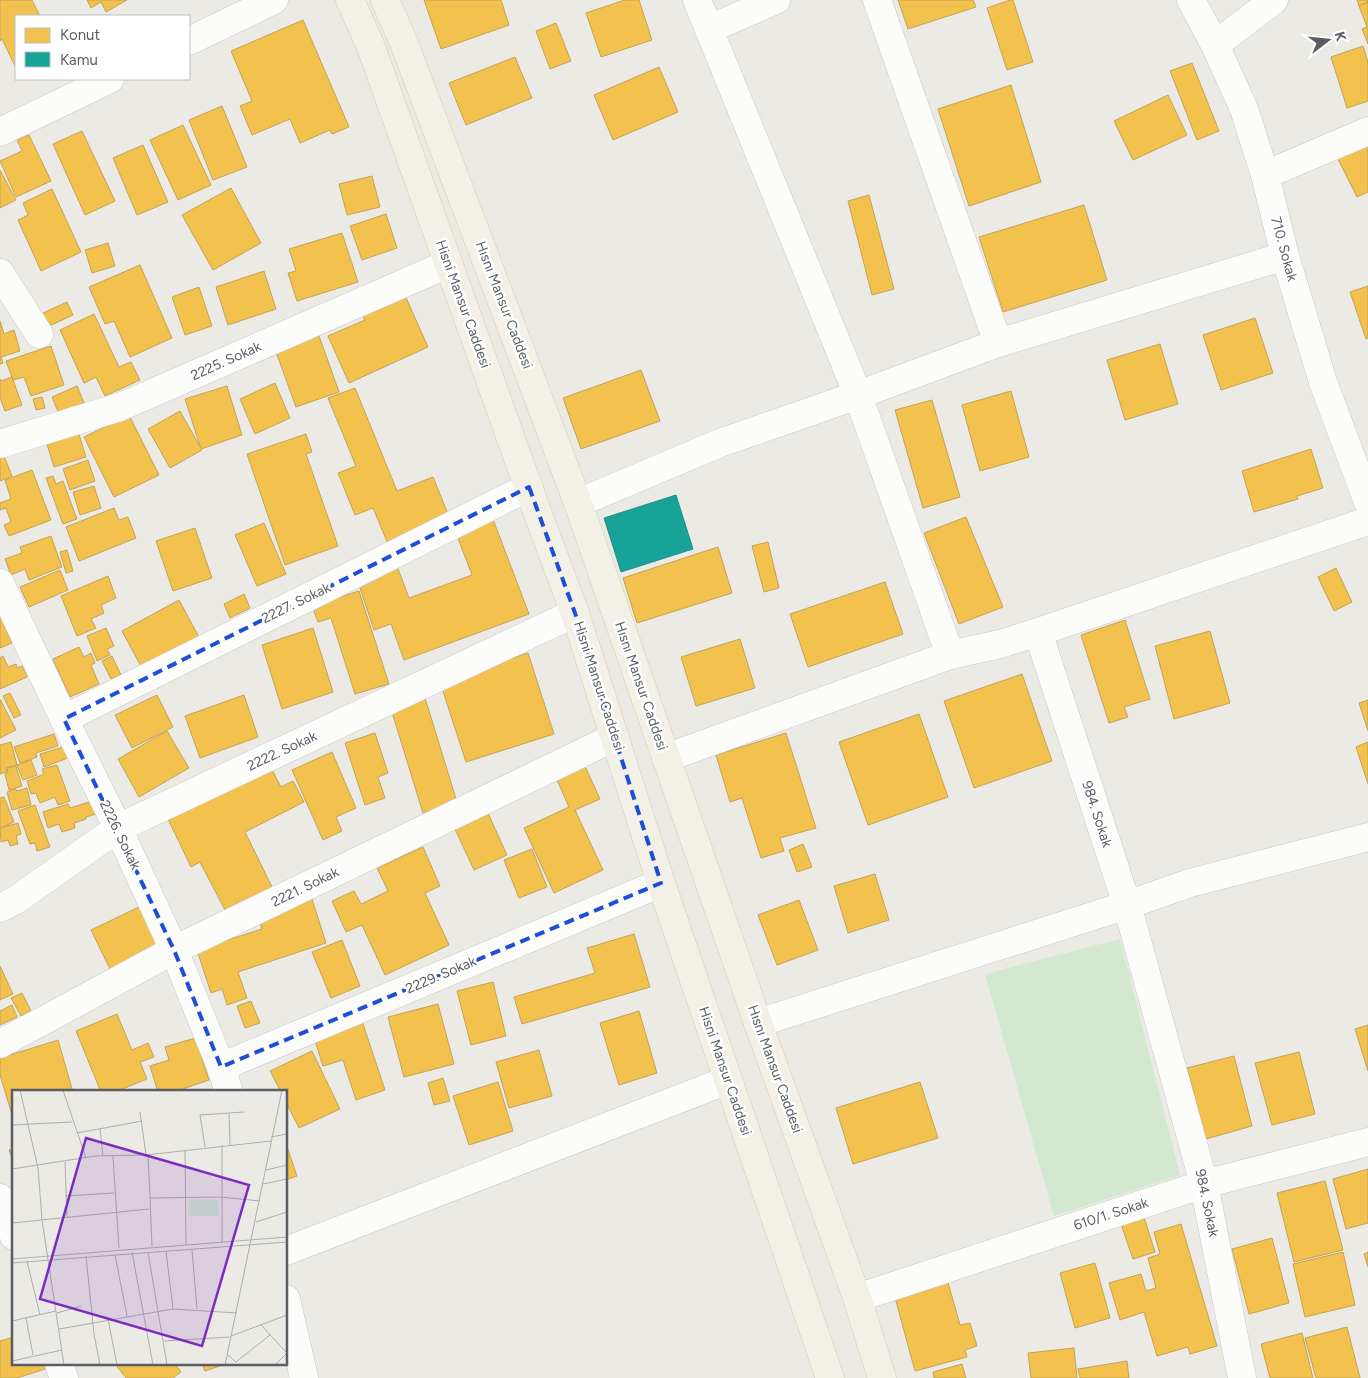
<svg xmlns="http://www.w3.org/2000/svg" width="1368" height="1378" font-family="Figtree,sans-serif">
<style>
.green{fill:#d2e8cf}
.homes{fill:#f2c14e;stroke:#c4a355}
.public{fill:#17a398;stroke:#2b8e88}
.lines{fill:none;stroke-linecap:round;stroke-linejoin:round}
.minor-casing{stroke:#c8c8c7;stroke-width:29}
.major-casing{stroke:#d4cbb1;stroke-width:29}
.minor{stroke:#fcfcfb;stroke-width:28}
.major{stroke:#f2f0e7;stroke-width:28}
.marked{fill:none;stroke:#1d4ed8;stroke-width:4;stroke-dasharray:10 6;stroke-linejoin:round}
.labels{text-anchor:middle;dominant-baseline:central;stroke-width:5;stroke-linejoin:round;paint-order:stroke}
.street-label{font-size:14px;fill:#5a5e64;stroke:#fff}
.inset-road{fill:none;stroke:#adaead;stroke-width:1}
.view{fill:#7b2cbf;fill-opacity:0.15;stroke:#7b2cbf;stroke-width:2.5}
.inset-edge{fill:none;stroke:#5a5e64;stroke-width:2.5}
</style>
<rect width="100%" height="100%" fill="#ebeae5"/>
<path class="green" d="M1120,939L1180,1175L1054,1216L985,974Z"/>
<g class="homes">
<path d="M0,0H32L40,16H16V68L2,39L0,41Z"/>
<path d="M87,0H127L106,12L101,2L91,8Z"/>
<path d="M424,0H501L509,25L441,49Z"/>
<path d="M625,0H639L652,40L601,57L586,13Z"/>
<path d="M898,0H973L976,7L908,29Z"/>
<path d="M1010,0H1013L1033,62L1007,70L987,8Z"/>
<path d="M1357,0H1368V2L1359,6Z"/>
<path d="M1368,2V44L1362,29L1367,27L1359,6Z"/>
<path d="M303,20L349,127L332,134L330,130L300,143L290,119L252,135L240,106L252,101L231,51Z"/>
<path d="M556,23L571,61L550,69L536,31Z"/>
<path d="M1363,46L1368,62V101L1347,108L1331,57Z"/>
<path d="M515,57L532,98L466,125L449,83Z"/>
<path d="M1192,63L1219,131L1197,140L1170,71Z"/>
<path d="M659,67L678,112L613,140L594,95Z"/>
<path d="M1011,85L1041,182L969,206L938,109Z"/>
<path d="M1168,95L1187,135L1133,160L1114,121Z"/>
<path d="M222,106L247,167L213,180L189,120Z"/>
<path d="M183,125L211,185L178,200L150,140Z"/>
<path d="M82,131L115,201L85,215L53,144Z"/>
<path d="M29,135L51,181L16,197L0,161L22,151L17,140Z"/>
<path d="M1368,139V192L1357,197L1335,153Z"/>
<path d="M143,145L168,202L137,215L113,158Z"/>
<path d="M0,170L16,200L0,208Z"/>
<path d="M372,176L380,207L347,215L339,184Z"/>
<path d="M231,188L261,243L213,270L182,215Z"/>
<path d="M52,189L81,252L41,271L18,220L28,215L23,203Z"/>
<path d="M869,195L894,289L872,295L848,201Z"/>
<path d="M1084,205L1107,280L1003,312L979,237Z"/>
<path d="M386,214L397,248L362,260L350,226Z"/>
<path d="M342,233L358,282L297,301L288,273L296,271L289,249Z"/>
<path d="M108,243L115,266L92,273L85,250Z"/>
<path d="M140,265L172,338L130,357L114,321L105,324L89,287Z"/>
<path d="M264,271L276,309L228,325L216,287Z"/>
<path d="M1368,286V338L1366,339L1350,292Z"/>
<path d="M199,287L212,326L185,335L172,297Z"/>
<path d="M404,293L428,347L349,383L328,336L365,320L361,312Z"/>
<path d="M67,302L73,315L47,327L41,314Z"/>
<path d="M94,314L119,367L131,362L140,380L105,396L96,377L84,383L60,330Z"/>
<path d="M1255,318L1273,373L1221,390L1203,335Z"/>
<path d="M0,321L4,334L14,330L20,351L1,357L3,363L0,364Z"/>
<path d="M319,336L339,392L296,407L276,352Z"/>
<path d="M1160,344L1178,404L1125,420L1107,360Z"/>
<path d="M51,346L64,385L31,396L24,377L13,380L6,361Z"/>
<path d="M641,370L660,421L581,449L563,398Z"/>
<path d="M12,377L22,405L5,411L0,398V379L1,381Z"/>
<path d="M275,383L290,418L255,434L240,399Z"/>
<path d="M77,386L84,403L59,414L52,397Z"/>
<path d="M227,386L242,435L201,449L185,399Z"/>
<path d="M355,388L397,491L433,477L450,519L388,544L373,508L355,515L338,473L356,466L328,398Z"/>
<path d="M1011,391L1029,457L980,471L962,405Z"/>
<path d="M42,397L45,408L36,410L33,399Z"/>
<path d="M932,400L960,497L923,508L895,410Z"/>
<path d="M180,411L202,450L170,468L148,429Z"/>
<path d="M129,415L159,475L114,497L84,437Z"/>
<path d="M77,428L86,457L54,467L45,438Z"/>
<path d="M306,434L312,452L306,454L338,546L285,565L247,454Z"/>
<path d="M1311,449L1323,488L1297,496L1298,499L1254,512L1242,471Z"/>
<path d="M2,451L12,476L0,481V452Z"/>
<path d="M88,460L95,481L70,490L63,469Z"/>
<path d="M32,470L51,520L9,536L4,525L11,522L6,508L0,510V503L11,499L5,480Z"/>
<path d="M53,476L56,484L63,481L77,519L63,524L46,478Z"/>
<path d="M94,486L101,508L80,515L73,492Z"/>
<path d="M114,508L119,520L128,517L136,538L79,561L66,527Z"/>
<path d="M491,514L529,614L404,660L391,624L374,630L357,579L395,561L409,598L472,575L454,528Z"/>
<path d="M966,517L1003,607L959,624L924,533Z"/>
<path d="M264,523L286,574L257,586L235,535Z"/>
<path d="M195,528L212,578L173,591L156,541Z"/>
<path d="M51,536L62,567L29,580L25,569L11,575L5,559L22,553L20,547Z"/>
<path d="M768,542L779,588L764,592L752,546Z"/>
<path d="M718,547L732,593L637,623L623,578Z"/>
<path d="M67,550L73,571L66,573L60,552Z"/>
<path d="M1336,568L1352,602L1334,611L1318,577Z"/>
<path d="M60,570L68,590L29,607L20,587Z"/>
<path d="M108,576L116,598L101,605L104,613L91,619L96,628L77,636L61,596Z"/>
<path d="M885,582L903,634L808,667L790,614Z"/>
<path d="M359,591L389,684L355,694L331,618L318,622L312,606Z"/>
<path d="M244,594L250,608L230,618L224,604Z"/>
<path d="M179,600L200,639L143,670L122,631Z"/>
<path d="M0,614L12,643L0,648Z"/>
<path d="M1125,620L1150,699L1124,707L1128,717L1109,723L1081,635Z"/>
<path d="M106,628L114,646L107,649L110,655L97,661L87,636Z"/>
<path d="M313,628L333,692L282,709L262,645Z"/>
<path d="M1210,631L1230,703L1174,719L1155,646Z"/>
<path d="M740,639L755,688L696,706L681,657Z"/>
<path d="M79,647L84,657L91,653L95,663L91,665L99,684L70,697L53,659Z"/>
<path d="M528,653L554,734L466,762L440,682Z"/>
<path d="M3,656L8,667L16,664L17,668L22,666L27,677L0,689V658Z"/>
<path d="M112,656L121,675L111,679L102,661Z"/>
<path d="M1022,674L1052,761L974,788L944,701Z"/>
<path d="M10,693L21,715L14,718L3,696Z"/>
<path d="M157,695L173,727L132,748L115,715Z"/>
<path d="M244,695L258,737L200,758L185,716Z"/>
<path d="M425,698L457,802L423,813L391,709Z"/>
<path d="M0,699L16,730L0,738Z"/>
<path d="M1368,700V731L1359,703Z"/>
<path d="M919,714L948,797L868,825L839,742Z"/>
<path d="M167,731L189,768L139,797L118,759Z"/>
<path d="M375,733L388,773L378,777L385,798L365,805L345,743Z"/>
<path d="M786,733L816,828L780,838L784,851L761,858L742,798L730,802L716,755Z"/>
<path d="M54,734L58,746L36,753L37,757L20,763L14,747Z"/>
<path d="M11,742L17,765L6,768L7,772L0,774V745Z"/>
<path d="M1368,742V784L1356,747Z"/>
<path d="M63,747L68,758L44,767L40,754Z"/>
<path d="M332,752L356,808L336,817L342,831L323,840L292,770Z"/>
<path d="M31,760L37,775L23,780L17,765Z"/>
<path d="M269,764L281,787L293,781L304,802L245,832L272,887L225,910L200,862L191,867L166,815Z"/>
<path d="M57,765L70,801L58,805L55,797L40,803L36,793L31,794L27,781L44,774L42,769Z"/>
<path d="M16,766L22,786L9,790L5,774L8,773L7,768Z"/>
<path d="M585,766L600,799L575,810L603,870L554,893L524,828L569,807L557,780Z"/>
<path d="M27,788L31,805L12,810L7,792L16,789L17,791Z"/>
<path d="M4,797L14,822L0,828V798Z"/>
<path d="M95,800L99,813L86,817V819L74,823L75,828L62,832L59,824L48,828L43,812L68,804L70,808Z"/>
<path d="M35,805L50,847L37,851L35,843L30,844L18,811Z"/>
<path d="M487,811L507,855L474,870L454,827Z"/>
<path d="M18,823L21,834L16,836L18,844L10,846L8,840L1,842L0,828Z"/>
<path d="M803,844L812,867L797,872L789,850Z"/>
<path d="M423,847L440,886L425,893L449,945L385,975L362,925L346,932L332,901L354,891L361,904L388,891L377,868Z"/>
<path d="M532,849L547,887L519,898L504,860Z"/>
<path d="M875,874L889,920L848,933L834,886Z"/>
<path d="M311,896L326,943L238,972L247,998L227,1005L222,989L211,993L197,950L262,929L257,915Z"/>
<path d="M799,900L818,950L777,965L758,915Z"/>
<path d="M143,905L163,945L111,971L91,930Z"/>
<path d="M634,934L650,987L522,1024L514,997L595,973L587,948Z"/>
<path d="M342,940L360,986L331,998L312,952Z"/>
<path d="M0,966L13,994L0,1000Z"/>
<path d="M493,982L506,1036L471,1045L457,991Z"/>
<path d="M22,993L31,1011L21,1016L11,998Z"/>
<path d="M251,1001L260,1023L245,1028L237,1006Z"/>
<path d="M438,1004L454,1064L404,1077L388,1017Z"/>
<path d="M12,1005L17,1017L0,1025V1011Z"/>
<path d="M639,1011L657,1073L619,1085L600,1023Z"/>
<path d="M117,1014L132,1050L148,1043L154,1057L140,1062L147,1079L115,1092H101L76,1031Z"/>
<path d="M361,1018L385,1090L356,1100L343,1060L323,1066L313,1034Z"/>
<path d="M1368,1025V1071L1355,1029Z"/>
<path d="M195,1038L209,1080L174,1092H158L150,1066L169,1060L165,1047Z"/>
<path d="M58,1040L73,1092H14L13,1118L0,1075V1058Z"/>
<path d="M539,1050L552,1096L509,1108L496,1062Z"/>
<path d="M312,1051L340,1109L299,1128L286,1102V1092H281L270,1071Z"/>
<path d="M1299,1052L1315,1114L1272,1125L1255,1063Z"/>
<path d="M1234,1056L1252,1126L1206,1139L1187,1068Z"/>
<path d="M443,1078L450,1101L434,1105L428,1083Z"/>
<path d="M498,1082L513,1131L469,1145L453,1096Z"/>
<path d="M920,1082L938,1138L853,1164L836,1108Z"/>
<path d="M286,1144L297,1176L286,1180Z"/>
<path d="M14,1149V1164L9,1150Z"/>
<path d="M1368,1169V1223L1346,1229L1333,1179Z"/>
<path d="M1325,1181L1343,1250L1294,1262L1277,1193Z"/>
<path d="M1144,1217L1155,1252L1133,1259L1121,1224Z"/>
<path d="M1181,1224L1217,1346L1190,1354L1188,1347L1157,1356L1144,1312L1120,1320L1109,1283L1141,1274L1146,1291L1156,1288L1148,1258L1160,1254L1154,1232Z"/>
<path d="M1272,1238L1289,1303L1249,1314L1232,1249Z"/>
<path d="M1343,1252L1355,1305L1305,1317L1293,1264Z"/>
<path d="M1368,1252V1267L1364,1254Z"/>
<path d="M1095,1263L1110,1318L1075,1328L1060,1273Z"/>
<path d="M947,1279L960,1325L970,1323L977,1346L965,1350L967,1357L915,1371L894,1294Z"/>
<path d="M1347,1327L1360,1378H1316L1305,1338Z"/>
<path d="M1302,1333L1313,1378H1270L1261,1344Z"/>
<path d="M14,1337V1364H50L51,1367L17,1378H0V1341Z"/>
<path d="M1074,1348L1077,1378H1031L1028,1353Z"/>
<path d="M1127,1361L1129,1378H1080L1078,1369Z"/>
<path d="M175,1364L181,1372L173,1378H126L116,1365Z"/>
<path d="M202,1364H226L205,1371Z"/>
<path d="M962,1364L966,1378H934L933,1372Z"/>
</g>
<path class="public" d="M676,495L693,549L621,572L604,518Z"/>
<g class="lines">
<g class="minor-casing">
<g id="minor">
<path d="M697,0L858,395L950,655"/>
<path d="M877,0L998,343"/>
<path d="M1191,0L1215,45L1244,109L1265,175L1285,256L1323,382L1368,502"/>
<path d="M709,29L776,0"/>
<path d="M189,41L274,0"/>
<path d="M1215,45L1274,0"/>
<path d="M0,132L110,79"/>
<path d="M1265,175L1368,131"/>
<path d="M0,273L39,334"/>
<path d="M0,444L120,407L448,264"/>
<path d="M578,503L720,443L858,395L998,343L1285,256"/>
<path d="M0,583L64,719L118,828L174,950L221,1067L229,1092"/>
<path d="M1038,632L1368,521"/>
<path d="M64,719L529,487"/>
<path d="M666,758L950,655L1000,644L1038,632L1127,905L1204,1184L1242,1378"/>
<path d="M0,908L16,900L118,828L575,613"/>
<path d="M758,1023L1127,905L1190,883L1368,837"/>
<path d="M0,1044L174,950L615,737"/>
<path d="M221,1067L661,883"/>
<path d="M0,1198L14,1236"/>
<path d="M286,1251L728,1080"/>
<path d="M857,1298L1204,1184L1368,1142"/>
<path d="M286,1299L304,1378"/>
<path d="M59,1364L64,1378"/>
</g>
</g>
<g class="major-casing">
<g id="major">
<path d="M350,0L371,47L539,517L575,613L661,883L830,1378"/>
<path d="M385,0L404,43L578,503L758,1023L857,1298L882,1378"/>
</g>
</g>
<use href="#minor" class="minor"/>
<use href="#major" class="major"/>
</g>
<path class="marked" d="M529,487L575,613L661,883L221,1067L174,950L64,719Z"/>
<g class="labels">
<g class="street-label">
<text transform="translate(1284 249) rotate(75)">710. Sokak</text>
<text transform="translate(463 304) rotate(70)">Hisni Mansur Caddesi</text>
<text transform="translate(504 305) rotate(69)">Hısnı Mansur Caddesi</text>
<text transform="translate(226 361) rotate(-24)">2225. Sokak</text>
<text transform="translate(296 603) rotate(-26)">2227. Sokak</text>
<text transform="translate(599 686) rotate(72)">Hisni Mansur Caddesi</text>
<text transform="translate(641 686) rotate(71)">Hısnı Mansur Caddesi</text>
<text transform="translate(282 751) rotate(-25)">2222. Sokak</text>
<text transform="translate(1097 814) rotate(72)">984. Sokak</text>
<text transform="translate(120 835) rotate(64)">2226. Sokak</text>
<text transform="translate(305 887) rotate(-26)">2221. Sokak</text>
<text transform="translate(441 975) rotate(-23)">2229. Sokak</text>
<text transform="translate(775 1069) rotate(70)">Hısnı Mansur Caddesi</text>
<text transform="translate(725 1071) rotate(71)">Hisni Mansur Caddesi</text>
<text transform="translate(1207 1203) rotate(78)">984. Sokak</text>
<text transform="translate(1111 1214) rotate(-18)">610/1. Sokak</text>
</g>
</g>
<g transform="translate(12 1090)">
<rect width="275" height="275" fill="#ebeae5"/>
<path d="M177,109L206,110L207,126H176Z" fill="#d2e8cf"/>
<path class="inset-road" d="M8,0L26,78L30,130L52,275M51,0L74,68M128,22L134,65M217,23L218,55M0,35L60,32M88,38L91,66M65,43L130,31M259,47L275,44M210,55V152M193,57L188,25L232,22M173,60L174,155M136,65L138,108M101,66L107,158M53,72L55,127M0,79L83,66L134,65L259,51M254,80L275,75M251,94L275,89M53,106L102,103M244,132L275,122M0,133L137,119M140,156L138,108L208,107L248,111M180,160L185,219M154,161L161,219M120,162L141,275M136,162L155,275M103,165L115,226M74,166L82,244L88,275M0,169L275,147M15,171L28,225M0,173L275,152M45,223L69,216M14,228L21,265M96,229L105,275M0,231L44,221M249,235L275,263M47,239L161,219L225,223M219,246L275,225M152,251L218,247M215,264L224,272L258,245M0,271L50,260M213,275L270,0M263,275L275,263"/>
<path class="view" d="M74,48L237,95L190,256L28,209Z"/>
<rect width="275" height="275" class="inset-edge"/>
</g>
<rect x="15" y="15" width="175" height="65" fill="#ffffff" stroke="#bdbfc1"/>
<rect x="25" y="28" width="25" height="15" fill="#f2c14e" stroke="#bdbfc1"/>
<text x="60" y="40" font-size="15" fill="#5a5e64">Konut</text>
<rect x="25" y="52" width="25" height="15" fill="#17a398" stroke="#bdbfc1"/>
<text x="60" y="65" font-size="15" fill="#5a5e64">Kamu</text>
<g transform="translate(1328 40) rotate(74)" stroke="#ffffff" stroke-width="4" paint-order="stroke">
<path d="M0-4L9 19L0 12L-9 19Z" fill="#5a5e64"/>
<text y="-8" font-size="14" font-weight="bold" text-anchor="middle" fill="#5a5e64">K</text>
</g>
</svg>
